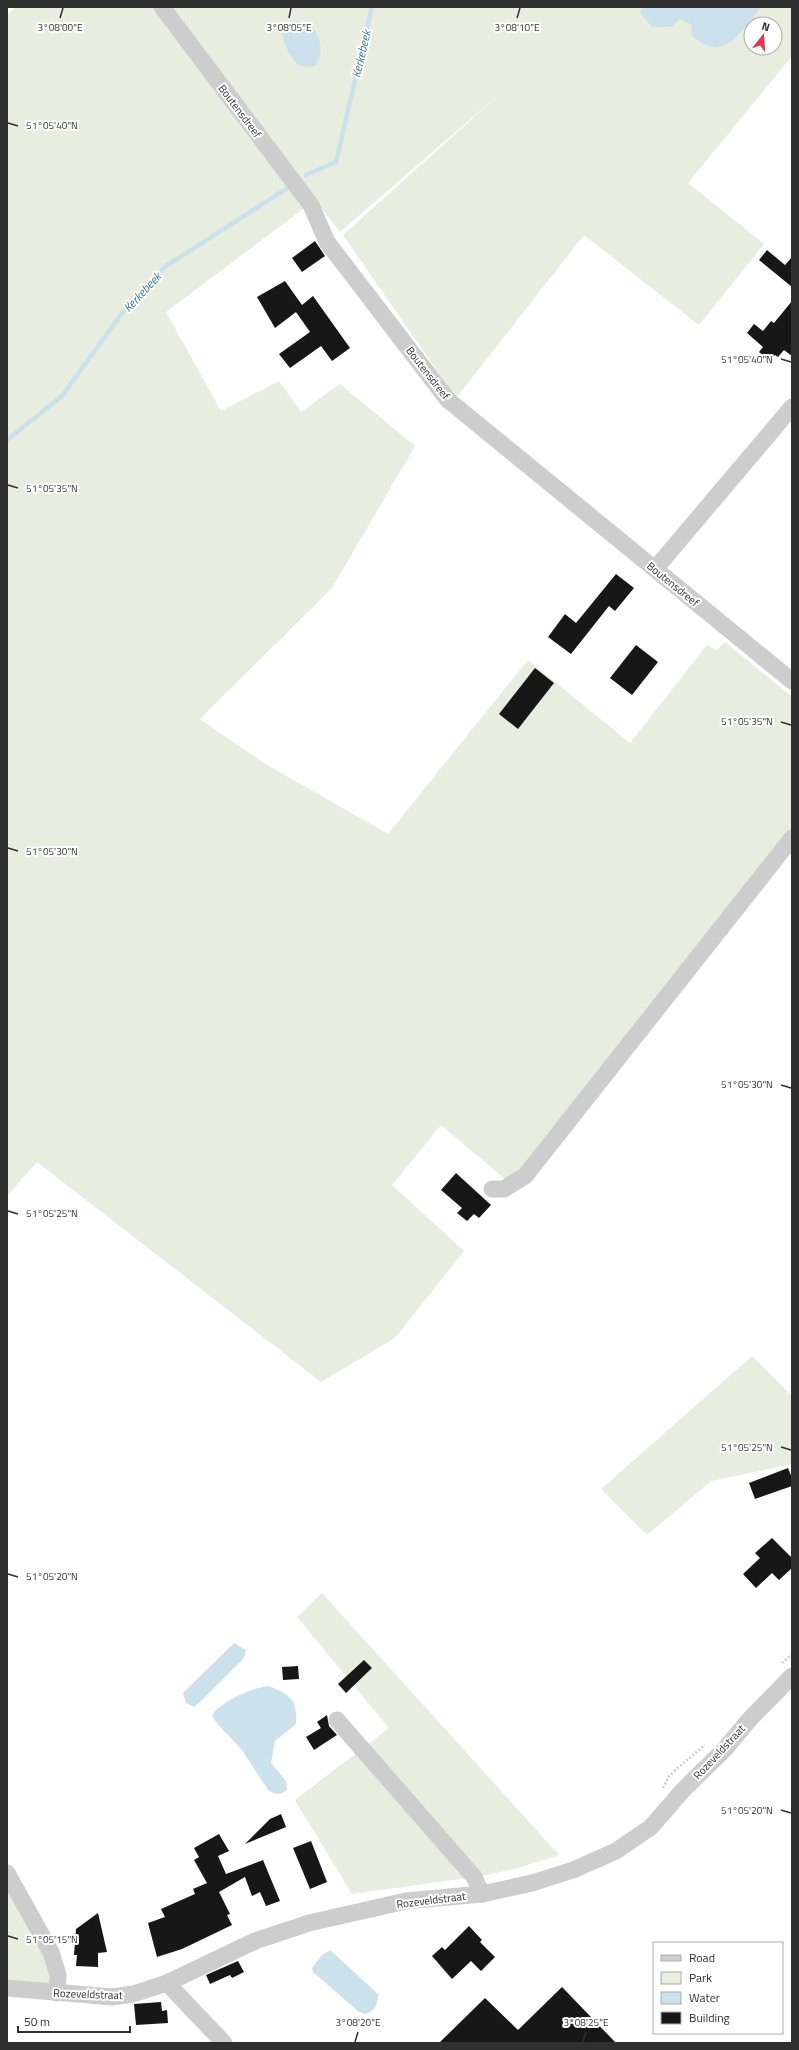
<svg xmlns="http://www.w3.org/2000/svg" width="799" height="2050" font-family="'Titillium Web',sans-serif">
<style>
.green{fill:#e7eddf;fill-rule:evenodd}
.water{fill:#cbe1ec}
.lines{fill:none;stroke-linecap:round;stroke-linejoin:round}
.stream{stroke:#cbe1ec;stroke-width:4.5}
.building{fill:#171717}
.path{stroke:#cdcdcd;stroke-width:2.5;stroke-dasharray:2 2;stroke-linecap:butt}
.minor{stroke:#cdcdcd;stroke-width:17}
.ticks{fill:none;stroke:#303030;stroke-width:1.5}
.labels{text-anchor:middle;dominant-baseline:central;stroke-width:4;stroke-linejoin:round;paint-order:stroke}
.street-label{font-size:11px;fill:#303030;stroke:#fff}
.water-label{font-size:12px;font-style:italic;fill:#3f7692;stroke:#fff}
.ticks-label{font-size:10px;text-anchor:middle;fill:#303030;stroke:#fff;stroke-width:4;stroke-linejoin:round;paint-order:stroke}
</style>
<rect width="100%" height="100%" fill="#fff"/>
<g class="green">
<path d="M16,7H642L640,13L680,19L691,25L739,36L761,7H792V56L688,183L764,244L699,325L584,235L456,398L343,235L503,91L340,232L315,200L166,312L221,411L279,381L301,412L340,384L415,446L332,588L200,719L267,765L388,834L528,660L630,743L707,645L717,650L725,642L792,697V829L511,1184L441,1125L392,1185L464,1251L395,1338L321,1382L37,1162L7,1196V15ZM751,24H775V48H751Z"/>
<path d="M752,1356L792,1396V1464L711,1481L647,1535L601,1489Z"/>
<path d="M322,1593L559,1855L518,1868L482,1876L352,1894L295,1800L389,1728L297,1617Z"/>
<path d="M7,1873L51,1952L57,1993L7,1988Z"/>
</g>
<g class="water">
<path d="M642,7H761C742,32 724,64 692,36L691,25L680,19L671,27H652L640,13Z"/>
<path d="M298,21L311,25C321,39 324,49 316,65C294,73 287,51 282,34C286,26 289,22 298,21Z"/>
<path d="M234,1643L246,1650L244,1658L200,1702L194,1707L186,1703L183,1693Z"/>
<path d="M268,1686C290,1694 298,1700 296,1724L275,1741L271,1763L286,1781L287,1790C281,1795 276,1795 269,1791C260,1778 251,1764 242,1750C234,1740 216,1725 212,1715C224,1700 250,1689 268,1686Z"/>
<path d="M330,1950L378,1994C378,2004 375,2011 365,2014L358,2011L313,1972L312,1968L322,1955Z"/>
</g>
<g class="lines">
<g class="stream">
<path d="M306,175L336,162L372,7"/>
<path d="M7,440L62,396L133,298L166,266L286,189"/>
</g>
</g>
<g class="building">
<path d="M315,241L325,256L302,272L292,258Z"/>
<path d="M767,250L785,265L792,257V287L759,260Z"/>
<path d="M285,281L302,305L313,296L350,348L332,361L321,346L290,368L279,354L310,332L296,312L275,328L257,297Z"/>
<path d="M792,301V356L784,350L778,357L775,355L770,361L759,352L763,347L747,333L754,324L763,331L771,321L774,323Z"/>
<path d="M616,574L634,588L615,611L609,606L571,654L548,637L565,614L576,623Z"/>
<path d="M636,645L658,662L632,695L610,678Z"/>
<path d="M535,668L554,683L518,729L499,714Z"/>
<path d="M456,1173L491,1205L479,1218L474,1214L467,1221L457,1213L462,1208L441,1190Z"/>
<path d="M788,1468L792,1478V1486L755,1499L749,1483Z"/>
<path d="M772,1538L792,1558V1568L779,1580L772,1573L756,1588L743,1574L760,1558L755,1553Z"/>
<path d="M364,1660L372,1668L346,1693L338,1684Z"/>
<path d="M298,1666L299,1679L283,1680L282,1667Z"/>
<path d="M327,1715L329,1726L337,1735L314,1750L306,1737L321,1728L317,1722Z"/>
<path d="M281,1814L286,1827L245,1844L270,1819Z"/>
<path d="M219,1834L229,1851L218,1856L226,1874L263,1860L280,1901L266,1906L260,1892L252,1896L245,1877L219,1892L230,1914L227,1915L232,1925L182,1949L157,1957L148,1923L165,1917L161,1909L195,1894L193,1889L207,1883L194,1860L199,1857L194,1848Z"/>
<path d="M311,1841L327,1882L310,1889L293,1848Z"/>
<path d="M98,1913L107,1952L98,1953V1967L76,1966L77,1955H74L76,1929Z"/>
<path d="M469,1926L482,1940L480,1942L495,1957L481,1971L471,1961L452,1979L432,1956L442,1947L445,1950Z"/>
<path d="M238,1961L244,1972L232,1978L230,1975L210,1984L206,1975Z"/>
<path d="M562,1987L616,2043H439L485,1998L518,2030Z"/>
<path d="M161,2002L162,2011L167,2010L168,2023L136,2025L134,2004Z"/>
</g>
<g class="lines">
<g class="path">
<path d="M782,1663L792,1654"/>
<path d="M674,1771L705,1745"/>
<path d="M663,1788L669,1776L674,1772"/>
</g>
<g class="minor">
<path d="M162,7L311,205L327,242L448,400L792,681"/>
<path d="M655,569L792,407"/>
<path d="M492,1189H504L525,1176L792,838"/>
<path d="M337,1720L474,1877L482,1894"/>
<path d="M7,1873L51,1952L58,1975L57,1993"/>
<path d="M167,1983L224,2043"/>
<path d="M7,1988L112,1997L133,1994L167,1983L255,1941L309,1923L406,1901L482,1894L532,1883L573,1870L616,1851L651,1827L684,1789L724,1750L749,1720L792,1676"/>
</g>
</g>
<path class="ticks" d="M60,18L63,8M289,18L291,8M517,18L520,8M8,123L18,126M781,359L791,362M8,485L18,488M781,722L791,725M8,848L18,851M781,1085L791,1088M8,1211L18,1214M781,1447L791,1450M8,1574L18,1577M781,1810L791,1813M8,1936L18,1939M355,2042L358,2032M583,2042L586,2032"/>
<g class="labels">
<g class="street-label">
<text transform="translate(240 111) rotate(53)">Boutensdreef</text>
<text transform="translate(428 373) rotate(52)">Boutensdreef</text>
<text transform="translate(673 584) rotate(39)">Boutensdreef</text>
<text transform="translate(719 1752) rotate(-47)">Rozeveldstraat</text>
<text transform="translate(431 1900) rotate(-7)">Rozeveldstraat</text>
<text transform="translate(88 1994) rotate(2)">Rozeveldstraat</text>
</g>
<g class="water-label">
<text transform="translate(361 54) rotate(-77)">Kerkebeek</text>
<text transform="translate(142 292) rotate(-47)">Kerkebeek</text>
</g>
</g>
<g class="ticks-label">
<text x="60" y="31">3°08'00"E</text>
<text x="289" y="31">3°08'05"E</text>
<text x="517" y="31">3°08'10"E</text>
<text x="52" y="129">51°05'40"N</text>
<text x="747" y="363">51°05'40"N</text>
<text x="52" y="492">51°05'35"N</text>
<text x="747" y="725">51°05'35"N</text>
<text x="52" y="855">51°05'30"N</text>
<text x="747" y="1088">51°05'30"N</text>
<text x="52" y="1217">51°05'25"N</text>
<text x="747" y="1451">51°05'25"N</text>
<text x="52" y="1580">51°05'20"N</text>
<text x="747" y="1814">51°05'20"N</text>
<text x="52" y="1943">51°05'15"N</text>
<text x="358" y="2026">3°08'20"E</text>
<text x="586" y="2026">3°08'25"E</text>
</g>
<rect width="799" height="2050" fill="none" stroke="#303030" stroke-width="16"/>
<rect x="653" y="1942" width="130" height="92" fill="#ffffff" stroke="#acacac"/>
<rect x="661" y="1955" width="20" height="6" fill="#cdcdcd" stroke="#acacac"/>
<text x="689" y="1962" font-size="12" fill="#303030">Road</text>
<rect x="661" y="1972" width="20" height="12" fill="#e7eddf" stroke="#acacac"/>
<text x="689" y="1982" font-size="12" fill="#303030">Park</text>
<rect x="661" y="1992" width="20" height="12" fill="#cbe1ec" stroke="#acacac"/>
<text x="689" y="2002" font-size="12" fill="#303030">Water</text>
<rect x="661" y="2012" width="20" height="12" fill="#171717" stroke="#acacac"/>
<text x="689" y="2022" font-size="12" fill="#303030">Building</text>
<g transform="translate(763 36) rotate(17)"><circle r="19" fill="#ffffff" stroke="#acacac"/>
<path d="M0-3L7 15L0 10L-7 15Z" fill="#e3374d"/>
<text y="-6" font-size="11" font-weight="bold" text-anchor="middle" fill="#303030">N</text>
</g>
<path d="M18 2026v6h112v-6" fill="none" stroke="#303030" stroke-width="2"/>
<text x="24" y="2026" font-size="12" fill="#303030" stroke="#ffffff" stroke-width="3" paint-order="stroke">50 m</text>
</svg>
